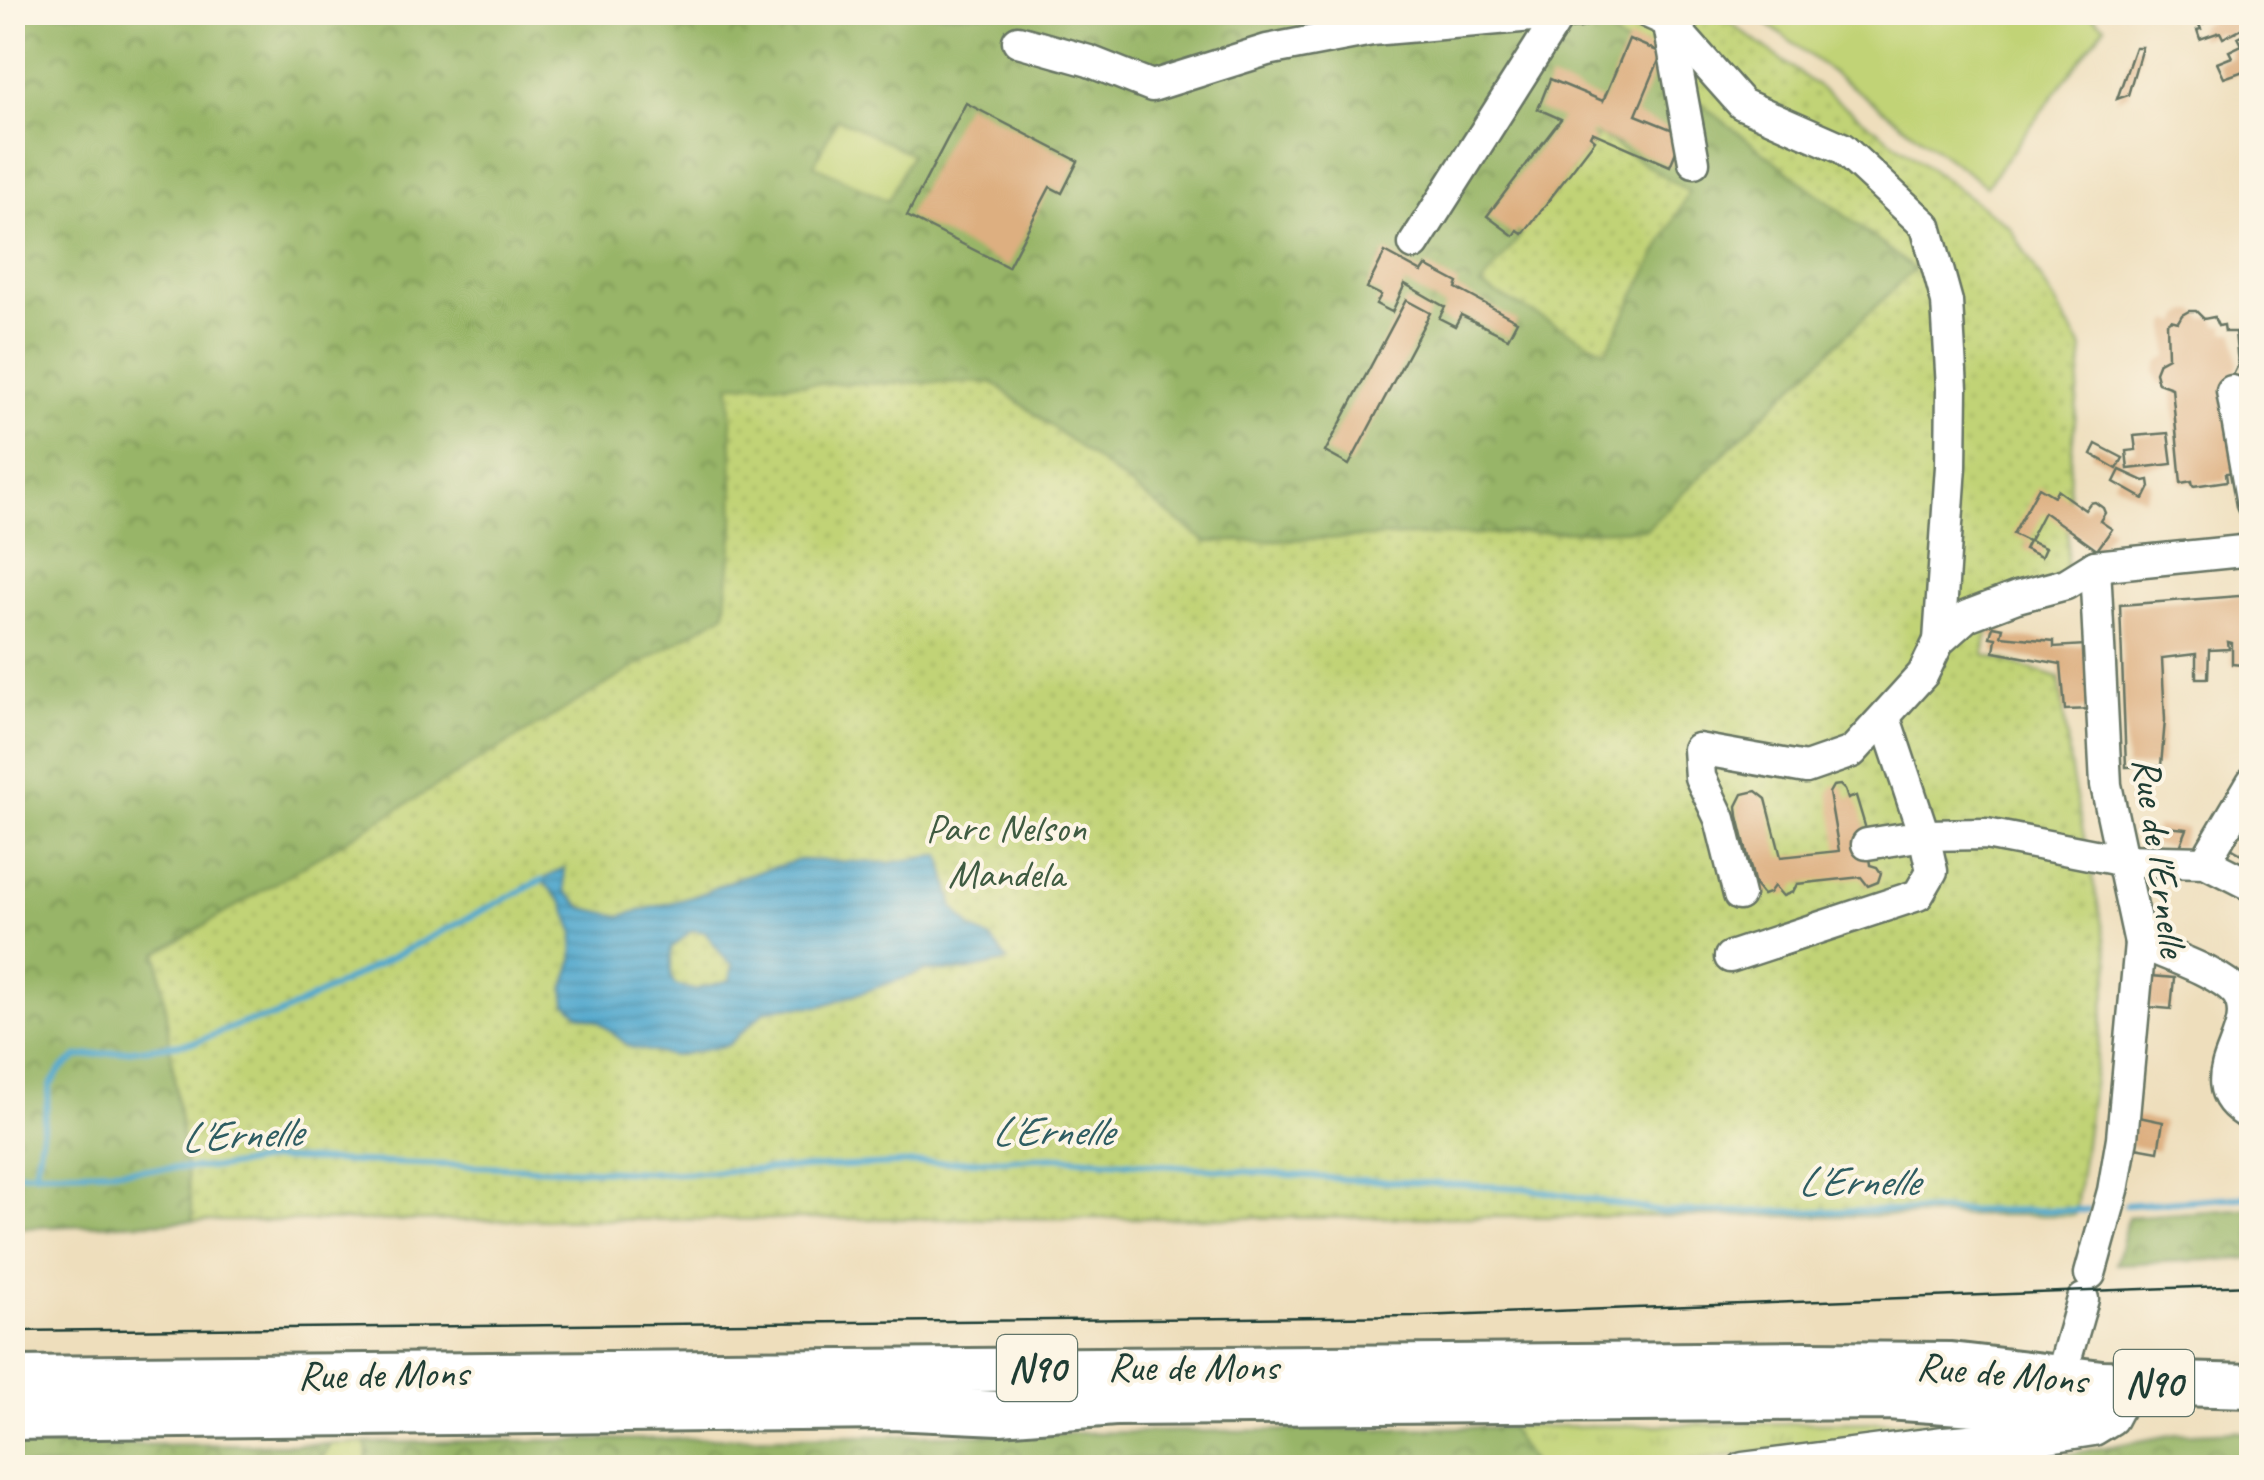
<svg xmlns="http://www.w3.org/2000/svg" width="2264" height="1480" font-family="Caveat,sans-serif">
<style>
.grass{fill:url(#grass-tufts);stroke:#708855;stroke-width:2.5}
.forest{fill:url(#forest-crowns);stroke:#5c794e;stroke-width:2.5}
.park{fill:url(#park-dots);stroke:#708855;stroke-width:2.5}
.pitch{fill:#c1d376;stroke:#708855;stroke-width:2.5}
.water{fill:url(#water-rules);stroke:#387281;stroke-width:2.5;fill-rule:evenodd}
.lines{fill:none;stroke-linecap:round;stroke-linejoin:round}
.stream{stroke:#51a8ce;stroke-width:6}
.building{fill:#ddaf80}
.minor-casing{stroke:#677564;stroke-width:35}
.highway-casing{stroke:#677564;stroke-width:48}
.minor{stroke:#fff;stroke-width:30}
.highway{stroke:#fff;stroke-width:42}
.tram{stroke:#1f3d34;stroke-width:2.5}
.labels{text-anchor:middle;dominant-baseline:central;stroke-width:8;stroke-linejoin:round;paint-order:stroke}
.shield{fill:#fcf5e5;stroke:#617469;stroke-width:2.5}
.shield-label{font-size:38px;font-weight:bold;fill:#1f3d34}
.park-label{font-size:40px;fill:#3f5b41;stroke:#fcf5e5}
.street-label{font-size:40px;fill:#1f3d34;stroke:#fcf5e5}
.water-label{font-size:42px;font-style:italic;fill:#2e5d62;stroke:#fcf5e5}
</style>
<defs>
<pattern id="grass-tufts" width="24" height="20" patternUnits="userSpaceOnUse" patternTransform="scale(2.5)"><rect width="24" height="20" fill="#c1d376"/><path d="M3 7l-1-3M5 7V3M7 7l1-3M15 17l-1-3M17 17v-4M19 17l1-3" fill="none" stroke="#a5b667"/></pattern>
<pattern id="forest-crowns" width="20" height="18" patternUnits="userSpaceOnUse" patternTransform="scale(2.5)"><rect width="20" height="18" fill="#98b567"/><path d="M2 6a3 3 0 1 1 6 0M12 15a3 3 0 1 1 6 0" fill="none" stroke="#7b9456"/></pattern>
<pattern id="park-dots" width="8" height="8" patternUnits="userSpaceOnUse" patternTransform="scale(2.5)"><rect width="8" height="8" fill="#c1d376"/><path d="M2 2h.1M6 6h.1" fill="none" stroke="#a5b667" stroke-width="1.8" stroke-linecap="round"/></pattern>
<pattern id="water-rules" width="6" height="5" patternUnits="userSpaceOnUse" patternTransform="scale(2.5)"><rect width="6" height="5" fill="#51a8ce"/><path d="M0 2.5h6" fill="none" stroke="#438aa8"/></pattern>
</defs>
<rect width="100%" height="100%" fill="#fcf5e5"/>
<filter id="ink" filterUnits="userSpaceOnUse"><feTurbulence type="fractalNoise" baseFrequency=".01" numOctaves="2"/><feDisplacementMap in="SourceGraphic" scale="20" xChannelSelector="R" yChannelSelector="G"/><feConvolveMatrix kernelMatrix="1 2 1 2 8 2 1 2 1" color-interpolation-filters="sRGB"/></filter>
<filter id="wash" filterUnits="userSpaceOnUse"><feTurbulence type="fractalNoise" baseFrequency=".0048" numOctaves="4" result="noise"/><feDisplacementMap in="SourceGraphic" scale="40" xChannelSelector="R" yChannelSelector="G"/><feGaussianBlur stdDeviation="2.25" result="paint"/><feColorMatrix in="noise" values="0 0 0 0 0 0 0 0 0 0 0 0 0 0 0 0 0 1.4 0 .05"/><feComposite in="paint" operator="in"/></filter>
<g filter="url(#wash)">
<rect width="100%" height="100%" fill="#eedebc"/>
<g class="grass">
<path d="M1957,1421V1429L1635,1467L1534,1468L1509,1427Z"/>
<path d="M367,1443L368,1467L1255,1458L1259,1467L316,1468L330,1444Z"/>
</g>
<g class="forest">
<path d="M12,13H1584L1914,269L1646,529L1206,542L992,382L734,526L726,613L158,953L193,1221L13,1228Z"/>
<path d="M2251,1208V1258L2116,1264L2128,1217Z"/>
<path d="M1509,1427L1534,1467L1259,1468L1255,1458L367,1467V1443Z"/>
<path d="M2237,1431L2251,1435V1467H2056L2053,1457L2177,1434Z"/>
<path d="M330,1444L316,1467H13V1445Z"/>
</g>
<g class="park">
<path d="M1584,13H1717L2009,226L2083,349L2070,465L2066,584L1989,625L1984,655L2059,678L2072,778L2110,963L2075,1215L193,1221L158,953L725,613L734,526L730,384L992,382L1206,542L1646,529L1914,269Z"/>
<path d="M1599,135L1689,192L1606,351L1481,286Z"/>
</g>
<g class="pitch">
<path d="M2087,12L2105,26L1986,186L1752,13Z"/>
<path d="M837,118L911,154L888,201L814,165Z"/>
</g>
<path class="water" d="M941,855L954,908L972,929L991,939L1008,961L966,971H925L821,1006L784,1007L765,1011L728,1045L673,1056L630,1047L598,1021L578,1014L566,1003L564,990L573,961L574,931L563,903L542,880L564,868L565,891L583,908L620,916L696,896L739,877L800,860L889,863ZM692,930L705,932L727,961L733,964L730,980L694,990L675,985L671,977V948Z"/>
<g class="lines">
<g class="stream">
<path d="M12,1173L223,1167L273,1159L679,1173L1061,1157L1343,1179L1524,1188L1662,1212L2089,1210"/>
<path d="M35,1173L50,1086L60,1070L77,1057L196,1042L243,1023L277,1016L542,880"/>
<path d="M2126,1205L2252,1196"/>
</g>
</g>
<g id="blocks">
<g class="building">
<path d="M2221,12H2252V68L2224,78L2217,63L2232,57L2229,51L2242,45L2238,37L2250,31L2248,25L2223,38L2220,32L2200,39L2197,30L2201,29L2199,25L2222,16Z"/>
<path d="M1629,39L1662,53L1636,115L1683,134L1670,166L1592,132L1590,136L1595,140L1523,234L1518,230L1514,236L1487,216L1561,119L1538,109L1550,79L1603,101Z"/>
<path d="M2135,47H2142L2128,95L2117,99Z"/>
<path d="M966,103L1078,161L1062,193L1050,187L1008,267L907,216Z"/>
<path d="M1385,252L1422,272L1426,266L1458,283L1456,288L1517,321L1508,338L1461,315L1455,326L1439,318L1445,307L1405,284L1392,312L1376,304L1381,295L1367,288Z"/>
<path d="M1406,300L1430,313L1349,465L1325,452Z"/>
<path d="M2189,311H2196L2204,319L2214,317L2218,326L2224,325L2225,332H2235L2238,365L2232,377L2235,472L2226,473L2227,481L2193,486L2192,481L2181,483L2172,388L2158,383L2155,372L2159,362L2168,357L2167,323L2171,320L2178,322L2182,315Z"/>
<path d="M2168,433L2172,464L2128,469L2126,451L2136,450L2134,436Z"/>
<path d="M2096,444L2123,458L2117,469L2091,454Z"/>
<path d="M2120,470L2144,481L2149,480L2150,487L2144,499L2114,482Z"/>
<path d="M2039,487L2054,496L2057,490L2085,510L2090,503L2095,502L2103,508L2105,513L2100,521L2112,529L2097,550L2044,512L2029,541L2045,548L2041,557L2024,549L2028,541L2013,534Z"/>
<path d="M2252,595V659H2243L2242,665L2232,664V643L2228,642L2229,649L2209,650L2208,678H2196V654L2162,658L2165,720L2161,766L2126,767L2120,605Z"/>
<path d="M1993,626L2003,628L2001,636L2054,641V647L2085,645L2093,709L2065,710L2061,664L1994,652L1996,638L1990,637Z"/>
<path d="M1840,785L1845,790L1848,799L1856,796L1865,826L1870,865L1877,867L1881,873L1878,882L1868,886L1861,877L1797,884L1793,892L1783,896L1774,886L1769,893L1763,895L1755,885L1738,816L1737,806L1743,794L1756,791L1766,799L1781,857L1839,851L1829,793L1833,786Z"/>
<path d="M2252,812V860L2231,848Z"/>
<path d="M2156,826L2187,829L2180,847L2153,845Z"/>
<path d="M2151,976L2174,978L2171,1009L2148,1007Z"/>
<path d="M2134,1116L2163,1122L2158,1151L2130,1146Z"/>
</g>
</g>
</g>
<g filter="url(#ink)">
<use href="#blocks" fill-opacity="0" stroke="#677564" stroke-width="2.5"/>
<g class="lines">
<g class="minor-casing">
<g id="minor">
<path d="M1647,12L1669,22L1742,104L1842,148L1926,226L1947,302L1952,389L1951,466L1939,641"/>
<path d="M1669,25L1694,162"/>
<path d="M1018,41L1089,61L1152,86L1267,50L1372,30L1578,12"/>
<path d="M1414,244L1560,14"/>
<path d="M2232,391L2252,504"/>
<path d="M1867,844L1924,835L1885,718"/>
<path d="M2205,862L2252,782"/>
<path d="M1739,895L1720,819L1700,777L1698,749L1806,768L1852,752L1923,674L1939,641L1967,616L2017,597L2066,584L2095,566L2252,550"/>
<path d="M2140,943C2166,955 2220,972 2237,993C2264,1033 2187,1083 2252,1116"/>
<path d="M1730,957L1918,895L1932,871L1924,835L1986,834L2120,860L2205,862L2252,886"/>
<path d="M2090,1274L2113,1191L2122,1138L2140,943L2106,785L2095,566"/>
<path d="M2050,1394L2061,1376L2083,1299"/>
<path d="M1743,1468L1944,1442L2004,1437L2023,1441L2094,1430L2112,1419L2120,1404"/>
</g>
</g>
<g class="highway-casing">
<g id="highway">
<path d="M12,1378L1807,1363L1951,1364L2102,1382L2252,1386"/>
<path d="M12,1418L891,1408L1000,1413L1115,1404L1887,1398L2006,1406L2111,1404"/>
</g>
</g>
<use href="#minor" class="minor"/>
<use href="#highway" class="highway"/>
<path class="tram" d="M12,1331L1419,1316L2252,1285"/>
</g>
</g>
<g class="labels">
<g class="shield">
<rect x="997" y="1335" width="80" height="66" rx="8"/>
<rect x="2114" y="1350" width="80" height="66" rx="8"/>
</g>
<g class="shield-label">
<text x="1037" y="1368">N90</text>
<text x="2154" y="1383">N90</text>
</g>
<g class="park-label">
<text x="1006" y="828">Parc Nelson<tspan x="1006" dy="46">Mandela</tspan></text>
</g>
<g class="street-label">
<text transform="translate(2160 857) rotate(82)">Rue de l'Ernelle</text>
<text x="1193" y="1367">Rue de Mons</text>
<text transform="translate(2002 1373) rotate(5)">Rue de Mons</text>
<text transform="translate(383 1374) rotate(-1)">Rue de Mons</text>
</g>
<g class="water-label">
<text x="1052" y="1131">L'Ernelle</text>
<text transform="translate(241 1135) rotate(-3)">L'Ernelle</text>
<text x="1858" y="1181">L'Ernelle</text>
</g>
</g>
<rect width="2264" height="1480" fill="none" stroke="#fcf5e5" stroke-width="50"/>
</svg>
